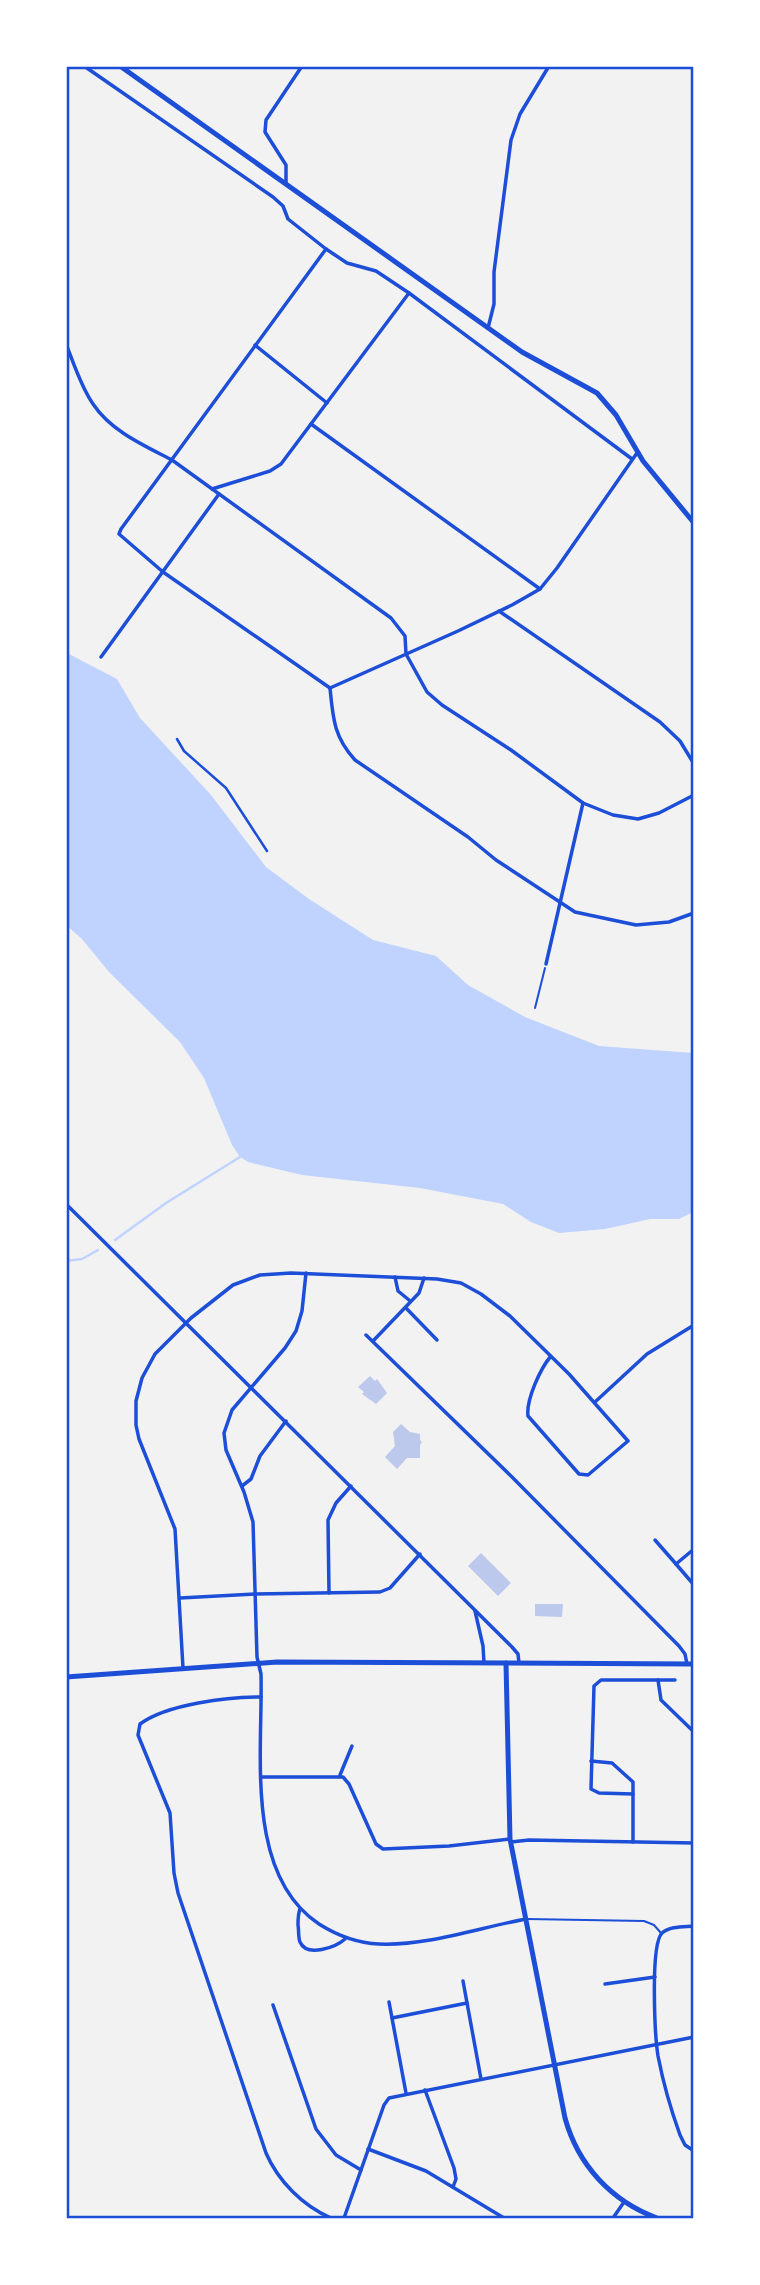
<svg xmlns="http://www.w3.org/2000/svg" width="760" height="2285" font-family="'DM Sans',sans-serif">
<style>
.water{fill:#bfd3fe}
.lines{fill:none;stroke-linecap:round;stroke-linejoin:round}
.stream{stroke:#bfd3fe;stroke-width:2.5}
.building{fill:#bdc9ec}
.path{stroke:#1d4ed8;stroke-width:2}
.service{stroke:#1d4ed8;stroke-width:2}
.pedestrian{stroke:#1d4ed8;stroke-width:2.5}
.minor{stroke:#1d4ed8;stroke-width:3.5}
.tertiary{stroke:#1d4ed8;stroke-width:5}
.secondary{stroke:#1d4ed8;stroke-width:5}
.neatline{fill:none;stroke:#1d4ed8;stroke-width:2.5}
</style>
<rect width="100%" height="100%" fill="#f2f2f2"/>
<path class="water" d="M67,653L117,679L140,718L211,795L266,867L309,899L373,940L436,956L468,985L525,1017L599,1046L693,1053V1212L679,1219H650L605,1229L559,1233L531,1222L503,1204L420,1188L302,1175L248,1162L240,1157L232,1145L204,1078L180,1042L109,972L82,939L67,926Z"/>
<g class="lines">
<g class="stream">
<path d="M115,1240L166,1203L240,1157"/>
<path d="M66,1261L82,1259L98,1250"/>
</g>
</g>
<g class="building">
<path d="M370,1376L375,1381L377,1379L387,1393L376,1404L362,1394L364,1392L358,1387Z"/>
<path d="M401,1424L410,1432L420,1434V1440L422,1442L420,1445V1458H407L397,1469L385,1457L395,1446L393,1432Z"/>
<path d="M481,1553L511,1583L498,1596L468,1566Z"/>
<path d="M535,1604H563L562,1617L535,1616Z"/>
</g>
<g class="lines">
<path class="path" d="M535,1008L545,968"/>
<path class="service" d="M527,1919L644,1921L654,1925L661,1933"/>
<path class="pedestrian" d="M177,739L184,751L226,788L267,851"/>
<g class="minor">
<path d="M84,66L273,197L283,206L288,219L326,249L347,263L376,271L409,293L632,459"/>
<path d="M286,182V165L265,132L266,120L302,66"/>
<path d="M326,249L121,529L119,534L163,572L330,688"/>
<path d="M488,328L494,304V272L511,140L520,114L549,66"/>
<path d="M66,344C74,364 81,387 93,404C111,431 143,445 172,460L391,618L405,636L406,654L427,692L442,705L511,750L583,803L613,815L638,819L659,813L694,795"/>
<path d="M255,345L327,403"/>
<path d="M311,424L540,589"/>
<path d="M212,489L270,471L281,464L409,293"/>
<path d="M499,611L660,722L680,741L694,764"/>
<path d="M101,657L219,494"/>
<path d="M330,688C333,719 334,737 355,760L468,837L496,860L575,912L636,925L669,922L694,913"/>
<path d="M330,688L458,631L512,605L540,589L557,568L637,453"/>
<path d="M546,964L583,803"/>
<path d="M66,1204L512,1647L518,1654L519,1663"/>
<path d="M306,1273L302,1311L296,1331L285,1348L232,1410L224,1433L226,1450L244,1492L253,1522L257,1657L261,1674C263,1752 244,1874 319,1924C338,1936 356,1943 379,1944C427,1946 478,1928 526,1919"/>
<path d="M395,1277L398,1291L409,1300"/>
<path d="M406,1308L437,1340"/>
<path d="M366,1335L512,1477L679,1646L685,1654L687,1664"/>
<path d="M373,1341L419,1293L424,1278"/>
<path d="M595,1402L647,1354L694,1325"/>
<path d="M242,1486L251,1479L260,1456L286,1421"/>
<path d="M655,1540L676,1564"/>
<path d="M694,1549L676,1564L694,1585"/>
<path d="M329,1593L328,1520L336,1503L351,1486"/>
<path d="M180,1598L255,1594L380,1592L390,1588L420,1554"/>
<path d="M475,1611L483,1646L484,1663"/>
<path d="M183,1668L175,1529L139,1439L136,1425V1401L142,1378L155,1354L191,1318L233,1285L260,1275L291,1273L437,1279L461,1283L481,1294L510,1316L569,1374L628,1441L588,1475L579,1474L528,1416C526,1400 540,1369 551,1356"/>
<path d="M658,1680L661,1700L694,1732"/>
<path d="M261,1697C228,1697 167,1704 140,1724L138,1735L170,1813L174,1873L178,1893L266,2153C278,2181 303,2206 331,2218"/>
<path d="M591,1761L612,1763L633,1782V1842"/>
<path d="M340,1775L352,1746"/>
<path d="M262,1777H343L349,1784L376,1844L383,1849L449,1846L510,1839"/>
<path d="M633,1794L599,1793L591,1789L594,1686L601,1680H675"/>
<path d="M511,1842L529,1840L694,1843"/>
<path d="M300,1909C298,1914 298,1918 298,1925C299,1930 298,1937 300,1942C307,1958 336,1947 345,1939"/>
<path d="M694,1926C684,1927 670,1926 662,1933C650,1945 655,2037 658,2056C663,2082 671,2110 680,2135L685,2145L694,2151"/>
<path d="M463,1981L481,2079"/>
<path d="M605,1984L655,1977"/>
<path d="M389,2002L406,2093"/>
<path d="M273,2005L316,2129L336,2155L361,2170"/>
<path d="M392,2018L467,2003"/>
<path d="M425,2090L454,2168L456,2179L453,2187"/>
<path d="M368,2149L426,2171L504,2218"/>
<path d="M344,2218L384,2105L389,2098L694,2037"/>
<path d="M613,2218L624,2202"/>
</g>
<g class="tertiary">
<path d="M506,1663L510,1839L565,2118C578,2165 611,2201 657,2218"/>
<path d="M66,1677L277,1662L694,1664"/>
</g>
<path class="secondary" d="M120,66L522,352L597,393L616,415L643,461L694,523"/>
</g>
<rect width="760" height="2285" fill="none" stroke="#ffffff" stroke-width="136"/>
<rect x="68" y="68" width="624" height="2149" class="neatline"/>
</svg>
